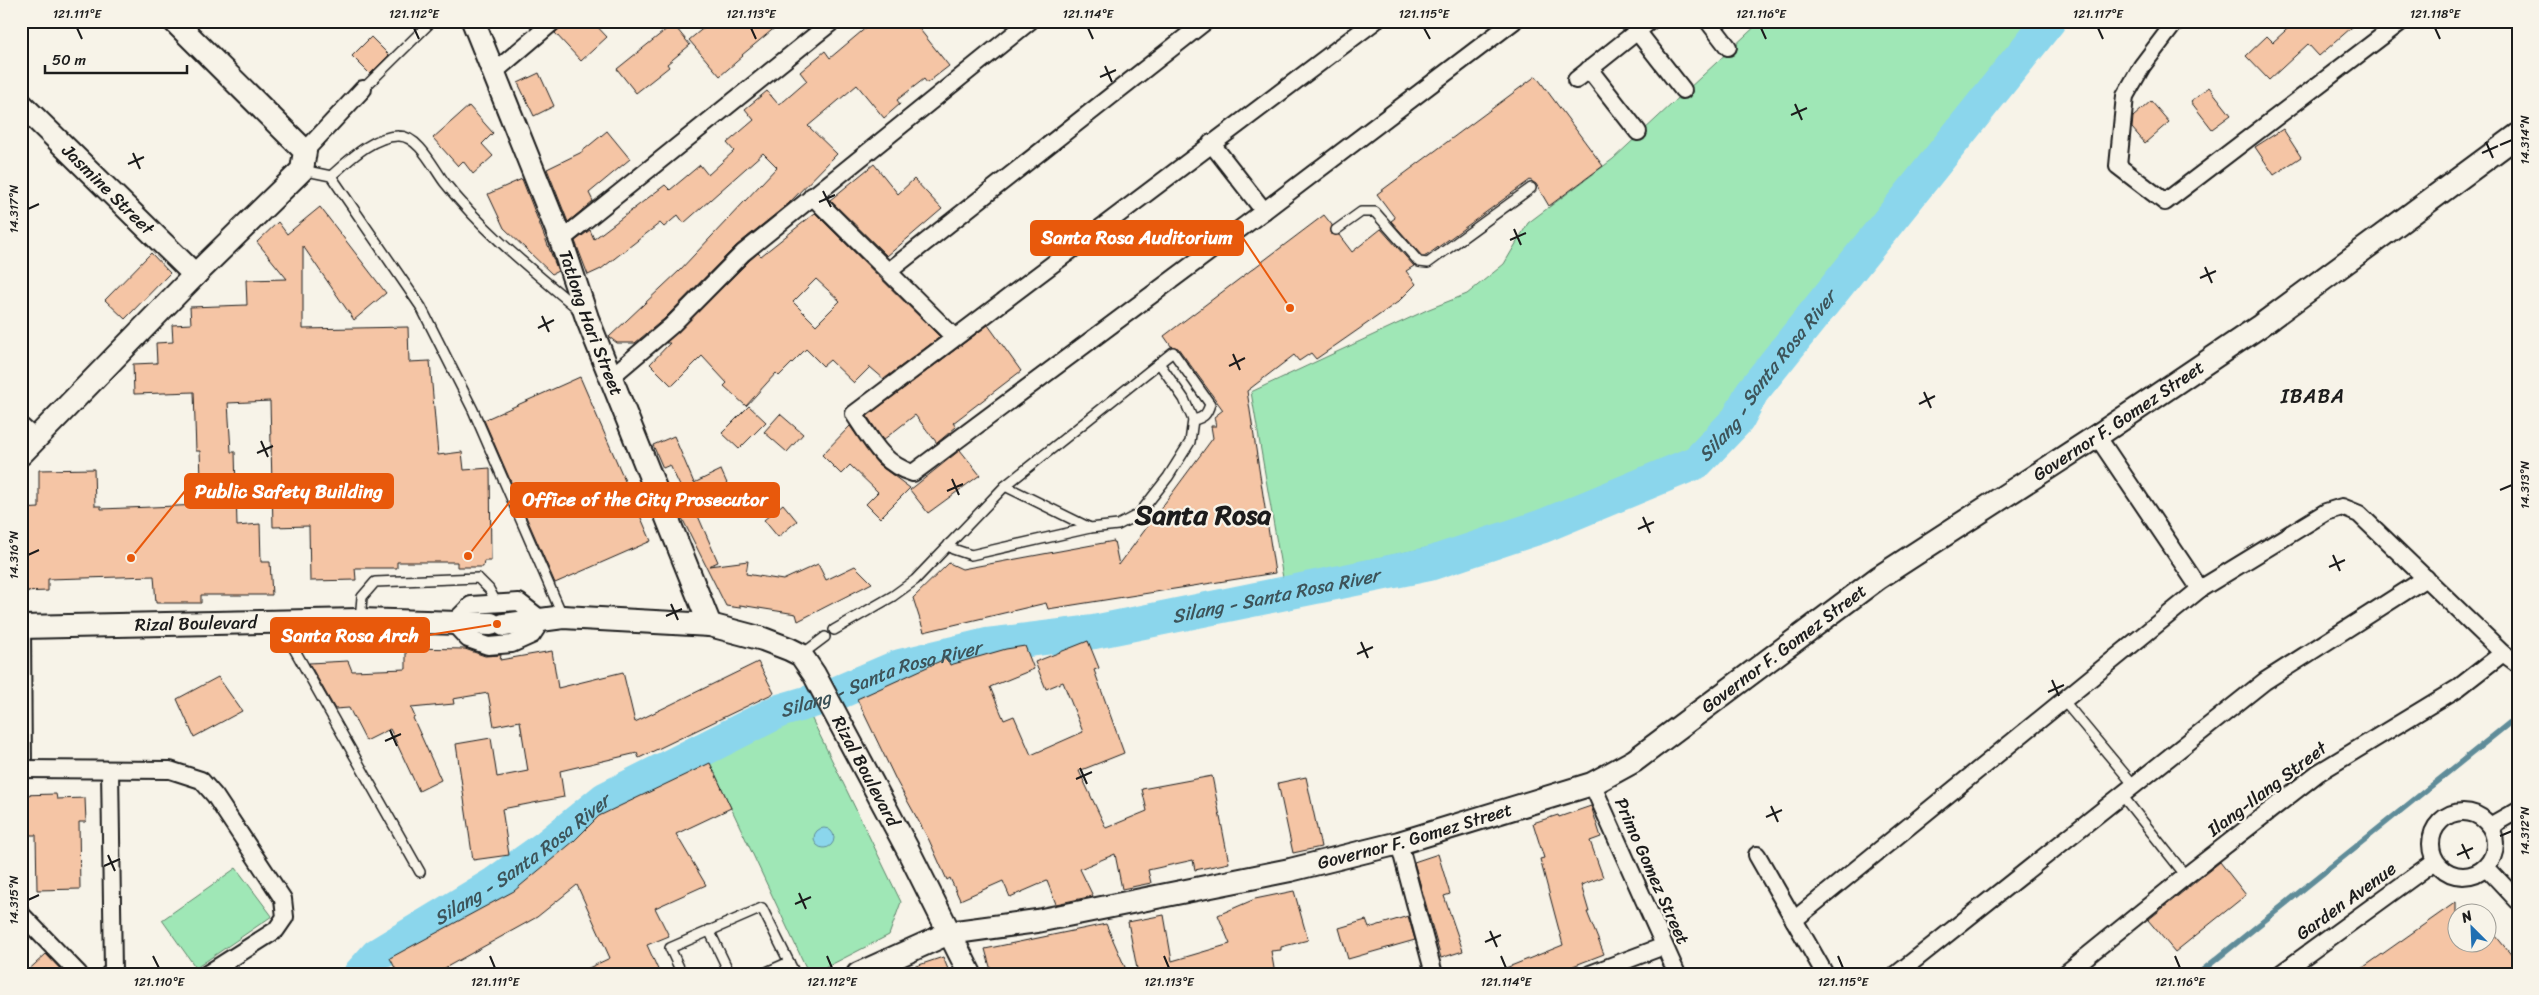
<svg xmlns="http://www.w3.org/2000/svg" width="2539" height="995" font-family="Sriracha,sans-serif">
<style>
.green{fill:#9fe7b6;stroke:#5e8269}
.water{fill:#8bd6ec;stroke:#5f8c99}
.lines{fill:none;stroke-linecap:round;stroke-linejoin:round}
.stream{stroke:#5f8c99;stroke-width:5.5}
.river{stroke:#8bd6ec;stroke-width:34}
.building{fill:#f5c5a5;stroke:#1c1c1c;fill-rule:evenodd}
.lane-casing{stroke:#1c1c1c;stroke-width:12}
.street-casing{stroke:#1c1c1c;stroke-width:20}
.secondary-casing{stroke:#1c1c1c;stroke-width:26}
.lane{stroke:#f7f3e8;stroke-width:9}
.street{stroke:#f7f3e8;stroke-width:16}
.secondary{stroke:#f7f3e8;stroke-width:22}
.ticks{fill:none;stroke:#1c1c1c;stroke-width:2}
.labels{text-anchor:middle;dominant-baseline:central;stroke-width:4.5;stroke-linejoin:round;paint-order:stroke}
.street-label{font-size:18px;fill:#1c1c1c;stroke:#f7f3e8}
.water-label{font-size:19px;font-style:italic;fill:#3d545a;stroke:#f7f3e8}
.quarter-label{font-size:20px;letter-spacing:1px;fill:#1c1c1c;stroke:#f7f3e8}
.town-label{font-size:28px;font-weight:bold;fill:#1c1c1c;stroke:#f7f3e8}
.leader{fill:none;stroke:#e8590c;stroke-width:2}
.callout-dot{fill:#e8590c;stroke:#f7f3e8;stroke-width:2}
.callout{fill:#e8590c;stroke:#e8590c;stroke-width:2}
.callout-label{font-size:19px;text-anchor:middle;font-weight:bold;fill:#fff}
.neatline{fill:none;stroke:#1c1c1c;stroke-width:2}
.ticks-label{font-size:12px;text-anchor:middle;fill:#1c1c1c}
</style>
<rect width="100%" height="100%" fill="#f7f3e8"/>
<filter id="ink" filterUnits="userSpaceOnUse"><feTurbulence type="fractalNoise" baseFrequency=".02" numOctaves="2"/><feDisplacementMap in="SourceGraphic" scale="10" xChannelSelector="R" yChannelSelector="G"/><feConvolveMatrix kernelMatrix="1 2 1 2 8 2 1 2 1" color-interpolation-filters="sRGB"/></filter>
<g filter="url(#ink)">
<g class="green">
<path d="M1761,21H2039L1930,162L1777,348L1747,376L1725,413L1691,452L1588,494L1517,529L1283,578L1251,392L1429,309L1467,294L1504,264L1528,223L1613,159Z"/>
<path d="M809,713L901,902L889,935L813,974H809L710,763Z"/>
<path d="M236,868L272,916L196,968L162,920Z"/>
</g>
<circle class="water" cx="824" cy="838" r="10"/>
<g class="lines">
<path class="stream" d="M2198,974L2518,716"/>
<path class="river" id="s1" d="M360,974L377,955L494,884L547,846L605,799L779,711L830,696L900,666L987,645L1094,632L1429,564L1543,526L1697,462L1738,419L1752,392L2049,21"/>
</g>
<g class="building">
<path d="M564,21H592L607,37L581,61L555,33Z"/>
<path d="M712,21H783L742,55L743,56L720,76L689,40Z"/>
<path d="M874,21H913L949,66L927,83L924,79L897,100L900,104L884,118L857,85L808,126L837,154L788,204L736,246L664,319L635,343H617L609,337L679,271L777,167L763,153L684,223L678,215L664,227L660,223L601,269L588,275L575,241L590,230L594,239L665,185L670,190L700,165L708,175L734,151L727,143L754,120L745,109L767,91L778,104L784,101L807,81L800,72L825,51L830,58Z"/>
<path d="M2296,21H2359L2319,56L2308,44L2269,80L2246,56L2267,36L2273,42Z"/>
<path d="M673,24L690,45L667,64L669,67L636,93L617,69Z"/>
<path d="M371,37L389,55L370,74L352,56Z"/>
<path d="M539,73L554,106L534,116L518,83Z"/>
<path d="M1536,76L1603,166L1549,206L1536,184L1530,180L1426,256H1422L1391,221L1395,218L1377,194Z"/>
<path d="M2209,87L2231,115L2212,129L2191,102Z"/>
<path d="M2151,101L2169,122L2145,143L2132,128L2133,117Z"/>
<path d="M469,106L493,133L482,144L493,156L473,174L463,161L458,166L433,138Z"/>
<path d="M2283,129L2301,157L2274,175L2255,147Z"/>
<path d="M607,131L630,159L589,193L593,201L568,222L547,169L580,153Z"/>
<path d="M874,164L898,194L914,179L942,209L887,256L830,200Z"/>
<path d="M522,179L558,271L552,274L504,228L488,194Z"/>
<path d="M320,207L386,293L354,320L303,246V329L408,327L409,362L430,361L438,455L462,452L464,470L490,468L491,561H484L483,567H457V562H397V568H355L356,580L310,581L309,526L273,527L270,401L228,403L231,452H235L237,526L260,524L261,562H270L272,595H201V603H156L154,576L48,579V591L21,592V509L39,508V470L94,469L95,506H101V509L202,505L200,451H196L194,392L134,394L133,364L157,363L156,343L173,342L172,325L191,324L190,307L247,305L246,280L287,279L257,242L278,222L287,234Z"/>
<path d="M815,213L940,337L884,379L870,367L854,383L830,360L823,366L806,349L779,376L776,373L746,406L724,386L727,383L702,356L673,385H671L650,364L670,343H666L750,260L758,253L761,256ZM816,279L840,301L816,325L793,302Z"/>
<path d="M1324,215L1332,225L1331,234L1339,235L1352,252L1381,229L1414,266L1406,271L1416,284L1398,302L1316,359L1311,353L1299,361L1294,355L1247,391L1275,573L1048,609L1046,603L924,632L913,598L949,563L962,569L1114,541L1119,565L1213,438L1211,426H1216L1214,417L1223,410L1178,348L1171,346L1164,336Z"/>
<path d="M151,253L170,273L125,319L105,300Z"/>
<path d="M988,325L1021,371L953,423L956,427L937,443L915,415L883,440L867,416Z"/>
<path d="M580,377L651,541L555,583L484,420Z"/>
<path d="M749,406L766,422L739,449L722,433Z"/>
<path d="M780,414L803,434L787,452L764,432Z"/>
<path d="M850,426L878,464L910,488L880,518L866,504L878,492L850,465L841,474L822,455Z"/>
<path d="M674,436L694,483L721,470L730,490L703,503L707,513L698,516L718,562L709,566L748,561L746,574L783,580L818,564L826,580L855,566L872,583L798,621L796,614L740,605V608L726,606L681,516L692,511L670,465L663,468L653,445Z"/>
<path d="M960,450L980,475L928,513L910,490Z"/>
<path d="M783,504L797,521L778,537L764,520Z"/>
<path d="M1088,641L1099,668L1094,670L1124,753L1079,771L1106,828L1147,811L1142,789L1212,776L1229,863L1195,870L1193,860L1148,870L1151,883L1122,889L1115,854L1080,869L1093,896L1056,904L1047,881L1010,897L1003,881L960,900L950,878L947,880L929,840L897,782L857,699L947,658L950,665L1006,649L1025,646L1034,669L990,687L1004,720L1014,716L1031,755L1083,732L1063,682L1046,689L1035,662Z"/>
<path d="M406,648L465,649L485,656L501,655L500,660L552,651L558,688L623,672L635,722L758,662L774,693L639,758L637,753L560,771L564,797L502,809L509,855L473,860L456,744L491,738L497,777L528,771L520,721L494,726L488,693L453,699L454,704L411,708L415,717L413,718L441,780L419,791L390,729L366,741L349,708L335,709L309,663L348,661L352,671L406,669Z"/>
<path d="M218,677L242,711L194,737L177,699Z"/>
<path d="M710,763L731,808L676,834L706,885L655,908L669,936L647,945L660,974H576L610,958L577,885L537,917L434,974H398L390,958L514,891L574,841L599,816Z"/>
<path d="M1306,777L1321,847L1293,853L1278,783Z"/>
<path d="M56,794L57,799L85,798L86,822H79L80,889L37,890L36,835H21V795Z"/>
<path d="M1591,806L1601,837L1590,841L1603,877L1581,885L1589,912H1587L1604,954L1573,966L1576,974H1491L1563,945L1540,859L1544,858L1533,823L1558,815L1559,817Z"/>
<path d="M1438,854L1450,894L1444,896L1463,951L1441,958L1414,862Z"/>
<path d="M2220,862L2246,895L2175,952L2148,920Z"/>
<path d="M1294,891L1308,940L1281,947V950L1271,951L1275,974H1138L1128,922L1164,915L1172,961L1230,944L1218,915L1255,899Z"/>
<path d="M2456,902V942H2486V924L2518,963V974H2354Z"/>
<path d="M1408,916L1415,940L1348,959L1339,928L1366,920L1369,928Z"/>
<path d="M1106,924L1128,974H992L985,949Z"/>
<path d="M46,954L65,974H24Z"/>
<path d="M943,957L950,974H902L901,971Z"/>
</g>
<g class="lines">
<g class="lane-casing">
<g id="lane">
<path d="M363,89L432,21"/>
<path d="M302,170L331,176L421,307L473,410L563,617"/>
<path d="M331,176C348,161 374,135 399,136C419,136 434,169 445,183C483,231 532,270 578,309"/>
<path d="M1336,230L1361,212H1375L1419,262L1428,263L1531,188"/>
<path d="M1005,486L1090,528L1118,525L1139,514L1168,477L1190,442L1193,420L1184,399L1159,363"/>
<path d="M949,544L953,549L971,555L1090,528"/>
<path d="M360,620L362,597L375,582L478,578L489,589L497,604"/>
<path d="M280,624L420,872"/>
<path d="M834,630L893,596L915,580L1005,486L1173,352L1210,404C1207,414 1204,418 1193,420"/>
<path d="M801,655L825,637"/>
<path d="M2063,700L2133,784"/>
<path d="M2121,794L2186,876"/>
<path d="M709,930L730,974"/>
<path d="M789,962L795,974"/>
<path d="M682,974L670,948L762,908L789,962L762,974"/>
</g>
</g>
<g class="street-casing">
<g id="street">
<path d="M1375,21L854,414C870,438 883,465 913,473L1264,211L1514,21"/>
<path d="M1708,21L1728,47"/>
<path d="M2176,21L2142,66L2125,96L2118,166L2165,202L2402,21"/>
<path d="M1637,31L1683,90"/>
<path d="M1589,69L1638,132"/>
<path d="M493,73L554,21"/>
<path d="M1576,80L1650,21"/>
<path d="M1211,143L1264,211"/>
<path d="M305,151L363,89"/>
<path d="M812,196L954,337"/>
<path d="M561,240L833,21"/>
<path d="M889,271L1206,21"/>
<path d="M611,377L671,326L743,253L1030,21"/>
<path d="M21,426L36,439"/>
<path d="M2097,436L2200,589"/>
<path d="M519,602L542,620L532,635L512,644L488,646L468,639L453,623L471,605Z"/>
<path d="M22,627L23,769"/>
<path d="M21,769L170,770L201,780L215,796L283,899L285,917L276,930L207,974"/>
<path d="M1592,784L1677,974"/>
<circle cx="2463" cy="844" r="32"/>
<path d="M2490,826L2518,810"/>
<path d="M1399,843L1434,974"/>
<path d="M1757,855L1825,974"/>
<path d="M2486,867L2518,901"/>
<path d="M21,914L79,974"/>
<path d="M1794,920L2200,589L2326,512L2342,507L2359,514L2503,653L2518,664"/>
<path d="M109,974L113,971L110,770"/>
<path d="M1590,974L1664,946"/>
<path d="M1897,974L2265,681L2426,578"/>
<path d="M2065,974L2186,876L2318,773L2458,688L2503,653"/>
<path d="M2280,974L2435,861"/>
</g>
</g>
<g class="secondary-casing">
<g id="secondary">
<path id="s2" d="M473,21L561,240L587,318L710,625"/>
<path id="s3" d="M21,104L195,275"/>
<path d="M21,454L195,275L302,170L305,151L174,21"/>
<path id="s4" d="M504,625L563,617L710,625L763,639L789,649L801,655L814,674L908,850L970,974"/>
<path id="s5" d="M21,627L360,620L491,624"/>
<path id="s6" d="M858,974L949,933L1037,921L1290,870L1399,843L1592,784L1634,761L1878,578L2097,436L2260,326L2518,135"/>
</g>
</g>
<use href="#lane" class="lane"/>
<use href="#street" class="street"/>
<use href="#secondary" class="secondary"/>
</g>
</g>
<path class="ticks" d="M77,28L82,39M414,28L419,39M751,28L756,39M1088,28L1093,39M1424,28L1430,39M1761,28L1766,39M2098,28L2103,39M2435,28L2440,39M1105,66L1112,82M1100,77L1116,70M1795,104L1802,120M1791,115L1807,108M2486,142L2493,158M2500,145L2512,140M133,153L140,169M2482,153L2498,146M128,164L144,157M823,191L831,207M819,202L835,195M28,209L39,204M1514,229L1521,245M1510,240L1526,233M2205,267L2212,283M2200,278L2216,271M542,316L549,332M538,328L554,320M1233,354L1240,370M1229,366L1245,358M1924,392L1931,408M1919,404L1935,396M261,441L268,457M257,453L273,446M952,479L959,495M2500,490L2512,485M947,491L963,484M1643,517L1650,533M1638,529L1654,522M28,555L39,550M2333,555L2340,571M2329,567L2345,560M671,604L678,620M666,616L682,609M1361,642L1368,658M1357,654L1373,647M2052,680L2059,696M2048,692L2064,685M390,730L397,746M385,741L401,734M1080,768L1087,784M1076,779L1092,772M1771,806L1778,822M1766,817L1782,810M2500,836L2512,831M2462,844L2469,859M108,855L115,871M2457,855L2473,848M104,866L120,859M799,893L806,909M28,900L39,895M795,904L811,897M1490,931L1497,947M1485,942L1501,935M153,956L159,968M490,956L495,968M827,956L832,968M1164,956L1169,968M1501,956L1506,968M1838,956L1843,968M2175,956L2180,968"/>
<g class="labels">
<g class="street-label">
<text stroke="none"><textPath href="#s3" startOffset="122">Jasmine Street</textPath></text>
<text stroke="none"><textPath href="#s2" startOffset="324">Tatlong Hari Street</textPath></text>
<text stroke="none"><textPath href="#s6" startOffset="1401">Governor F. Gomez Street</textPath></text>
<text stroke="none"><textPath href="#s5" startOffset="175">Rizal Boulevard</textPath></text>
<text stroke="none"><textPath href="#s6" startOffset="996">Governor F. Gomez Street</textPath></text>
<text stroke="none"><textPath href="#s4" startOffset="436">Rizal Boulevard</textPath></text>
<text transform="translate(2267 789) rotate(-37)">Ilang-Ilang Street</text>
<text stroke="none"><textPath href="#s6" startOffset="576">Governor F. Gomez Street</textPath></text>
<text transform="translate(1652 871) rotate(66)">Primo Gomez Street</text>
<text transform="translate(2346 901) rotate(-36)">Garden Avenue</text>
</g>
<g class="water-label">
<text stroke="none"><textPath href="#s1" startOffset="1564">Silang - Santa Rosa River</textPath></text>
<text stroke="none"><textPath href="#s1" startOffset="1009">Silang - Santa Rosa River</textPath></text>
<text stroke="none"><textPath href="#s1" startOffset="604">Silang - Santa Rosa River</textPath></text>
<text stroke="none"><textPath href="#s1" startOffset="199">Silang - Santa Rosa River</textPath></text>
</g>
<g class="quarter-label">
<text x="2313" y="396">IBABA</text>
</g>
<g class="town-label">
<text x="1203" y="514">Santa Rosa</text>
</g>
</g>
<path class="leader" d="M1290 308L1243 238M131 558L185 491M468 556L511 500M497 624L429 635"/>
<g class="callout-dot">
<circle cx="1290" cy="308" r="5"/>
<circle cx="131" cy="558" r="5"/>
<circle cx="468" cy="556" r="5"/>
<circle cx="497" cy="624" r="5"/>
</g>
<g class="callout">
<rect x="1031" y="221" width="212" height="34" rx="5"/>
<rect x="185" y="474" width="208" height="34" rx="5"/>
<rect x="511" y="483" width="268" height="34" rx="5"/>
<rect x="271" y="618" width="158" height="34" rx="5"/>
</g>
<g class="callout-label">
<text x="1137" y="244">Santa Rosa Auditorium</text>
<text x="289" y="498">Public Safety Building</text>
<text x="645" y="506">Office of the City Prosecutor</text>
<text x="350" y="642">Santa Rosa Arch</text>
</g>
<rect width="2539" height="995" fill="none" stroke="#f7f3e8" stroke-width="55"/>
<g transform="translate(2472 928) rotate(336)"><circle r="24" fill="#f7f3e8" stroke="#9f9d96"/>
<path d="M0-4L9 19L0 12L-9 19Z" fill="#1f6fb2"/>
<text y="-8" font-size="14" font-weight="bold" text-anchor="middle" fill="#1c1c1c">N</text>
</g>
<path d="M45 65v8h142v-8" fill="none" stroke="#1c1c1c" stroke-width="2.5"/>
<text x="52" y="65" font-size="15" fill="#1c1c1c" stroke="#f7f3e8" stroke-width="4" paint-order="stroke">50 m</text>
<rect x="28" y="28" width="2484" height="940" class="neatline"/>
<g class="ticks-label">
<text x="77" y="18">121.111°E</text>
<text x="414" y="18">121.112°E</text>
<text x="751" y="18">121.113°E</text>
<text x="1088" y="18">121.114°E</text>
<text x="1424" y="18">121.115°E</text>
<text x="1761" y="18">121.116°E</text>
<text x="2098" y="18">121.117°E</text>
<text x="2435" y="18">121.118°E</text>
<text transform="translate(2525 140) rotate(-90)" y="4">14.314°N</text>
<text transform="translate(14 209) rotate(-90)" y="4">14.317°N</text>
<text transform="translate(2525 485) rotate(-90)" y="4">14.313°N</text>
<text transform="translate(14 555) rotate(-90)" y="4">14.316°N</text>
<text transform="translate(2525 831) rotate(-90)" y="4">14.312°N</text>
<text transform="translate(14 900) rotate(-90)" y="4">14.315°N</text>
<text x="159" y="986">121.110°E</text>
<text x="495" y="986">121.111°E</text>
<text x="832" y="986">121.112°E</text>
<text x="1169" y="986">121.113°E</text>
<text x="1506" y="986">121.114°E</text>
<text x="1843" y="986">121.115°E</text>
<text x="2180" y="986">121.116°E</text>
</g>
</svg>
